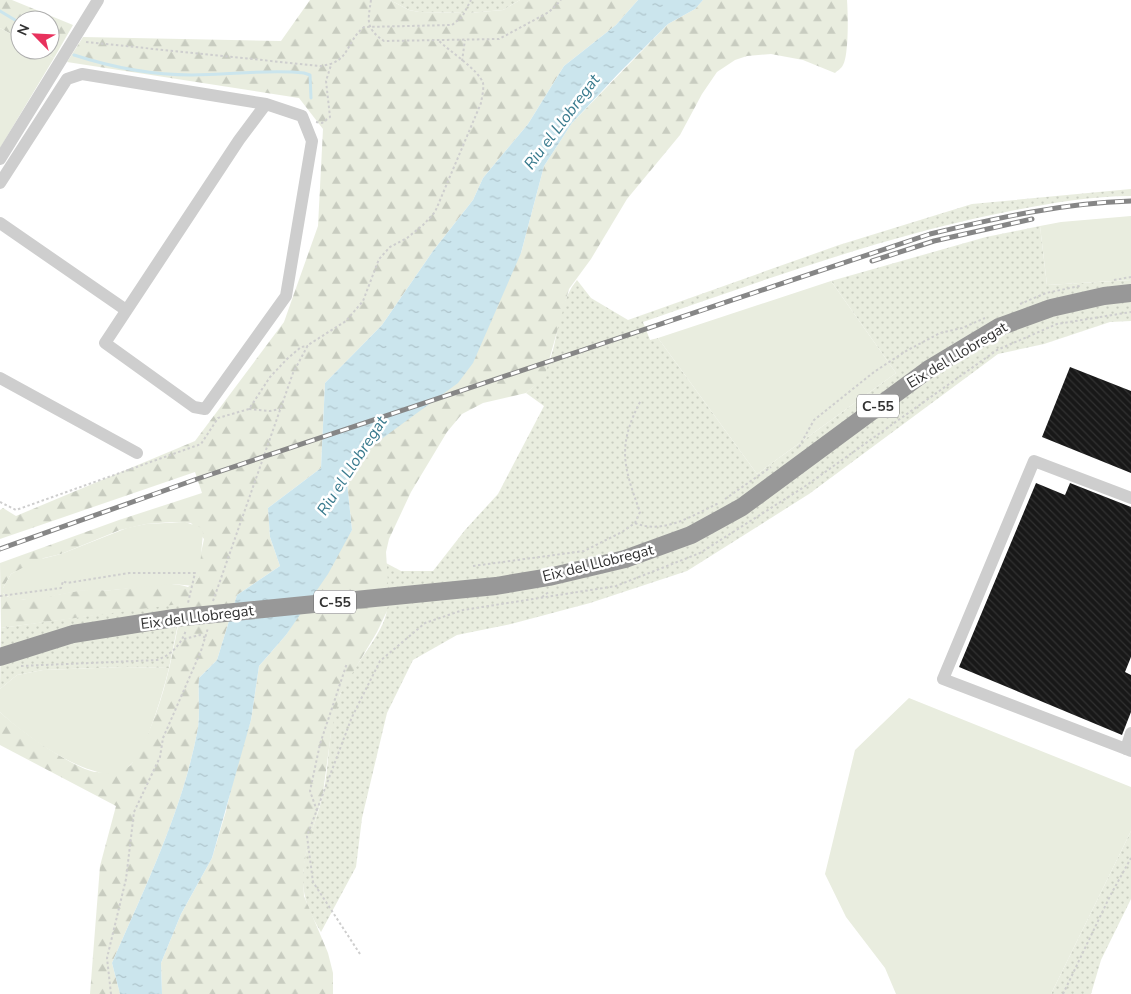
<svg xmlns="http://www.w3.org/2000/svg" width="1131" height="994" font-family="'Nunito Sans',sans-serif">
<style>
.grass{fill:url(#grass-dots)}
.forest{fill:url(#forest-firs);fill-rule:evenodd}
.garden{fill:#e9eddf}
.water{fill:url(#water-ripples)}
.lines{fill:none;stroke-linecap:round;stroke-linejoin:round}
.stream{stroke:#cbe5ed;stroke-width:3}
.building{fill:url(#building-back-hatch)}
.path{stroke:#cecece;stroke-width:2;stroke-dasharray:2.5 2.5;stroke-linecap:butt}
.minor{stroke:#cecece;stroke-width:12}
.highway{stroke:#989898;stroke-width:18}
.rail-casing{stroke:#868686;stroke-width:5}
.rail{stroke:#fff;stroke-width:3;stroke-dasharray:9;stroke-linecap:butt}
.labels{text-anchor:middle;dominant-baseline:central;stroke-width:5;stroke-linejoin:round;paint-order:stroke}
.shield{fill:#fff;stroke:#6f6f6f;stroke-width:1}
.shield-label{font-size:14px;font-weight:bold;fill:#313131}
.street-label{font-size:15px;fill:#313131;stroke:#fff}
.water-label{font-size:16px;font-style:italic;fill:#3a7b8e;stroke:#fff}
</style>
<defs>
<pattern id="grass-dots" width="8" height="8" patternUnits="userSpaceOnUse" patternTransform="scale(1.25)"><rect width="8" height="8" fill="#e9eddf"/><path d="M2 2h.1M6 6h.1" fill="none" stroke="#c8ccc0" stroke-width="1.8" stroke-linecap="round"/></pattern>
<pattern id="forest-firs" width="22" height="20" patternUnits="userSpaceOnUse" patternTransform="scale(1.25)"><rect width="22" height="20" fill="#e9eddf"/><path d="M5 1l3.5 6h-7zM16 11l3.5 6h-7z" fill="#c8ccc0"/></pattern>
<pattern id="water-ripples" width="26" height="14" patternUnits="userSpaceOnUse" patternTransform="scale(1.25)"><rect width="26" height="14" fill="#cbe5ed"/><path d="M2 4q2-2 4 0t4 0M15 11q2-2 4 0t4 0" fill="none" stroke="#afc5cc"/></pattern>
<pattern id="building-back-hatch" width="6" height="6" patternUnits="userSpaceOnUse" patternTransform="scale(1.25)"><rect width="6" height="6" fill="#181818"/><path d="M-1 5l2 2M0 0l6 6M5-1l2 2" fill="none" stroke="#313131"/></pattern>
</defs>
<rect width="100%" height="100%" fill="#fff"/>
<g class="grass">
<path d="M390,0H520L503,10L469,13L419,12L409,10Z"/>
<path d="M1131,189V196C1086,196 1040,205 996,214C875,239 759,282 643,322L650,340L658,338L757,474L896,373L831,281L986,237L1040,226L1047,285L1131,280V321L1110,322L1044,344L998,354L809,494L687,571L590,603L511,624L457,635L413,660L387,713L362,818L356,867L321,932C310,914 302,897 303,875C304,846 318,818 324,790C330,758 328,723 341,692C351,668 385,633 387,609C389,595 387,578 386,563L401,571H433L465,530L498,494L544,406L526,393C566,363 548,316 577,280L591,298L628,320L839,245L972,204Z"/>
<path d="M179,603L181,609L169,668L123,667L43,670L17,675L0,689L1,628Z"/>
<path d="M1131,831V899L1101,960L1091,994H1051Z"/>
</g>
<g class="forest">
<path d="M0,0H12L73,25L54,58L39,50H50V20H20V39L0,28Z"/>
<path d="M310,0H390L409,10L419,12L469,13L503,10L520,0H638L616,25L564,66L528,124L483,178L473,200L433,251L382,325L325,383L321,468L268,508L270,537L280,566L237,595L217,660L199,678C198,694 200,712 198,728C183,810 145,887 112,963L120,994H90L100,866L116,806L0,745V712C15,727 75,770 96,772C106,773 120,768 130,766C161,720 171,663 181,610L179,604L1,628L0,563L119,520L202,493L195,472L0,539V510L3,508L16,516L195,441L284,322L318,226L323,129L299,98L67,62L83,37L281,41ZM172,522L191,523L204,539L199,562V577L188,587C164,579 137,588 112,590C101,591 89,589 77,591C61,593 15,607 3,593V588L11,574L44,558L61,554L120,530L146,524Z"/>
<path d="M703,0H847C848,12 849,55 843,65C842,68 837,71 835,73L803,60L771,54L747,56L735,60L717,72L702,94L680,135L627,199L591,259L569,289L544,378L526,393L483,403L462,414L447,432L411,492L389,539L386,552L389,599L387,611L377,632L340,694L331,733L323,793L306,853L303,875L304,896L328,953L333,973V994H162L161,963L181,914L212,858L226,811L237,763L251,720L259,666L286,635L352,530L346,473L376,443L521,253L544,166L572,123L668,24L695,9Z"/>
</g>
<g class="garden">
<path d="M0,28L20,39V50H39L54,58L0,148Z"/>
<path d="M1131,216V280L1047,285L1040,226L1061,222Z"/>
<path d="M831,281L896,373L757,474L658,338Z"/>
<path d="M185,522L202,528L203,533L199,577L194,586L173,584L113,590L78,591L38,599H12L3,593V588L11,574L37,560L61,554L127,528L146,524Z"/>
<path d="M123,667L169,668C163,692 146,755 126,769C98,790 20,732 0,712V689L17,675L43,670Z"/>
<path d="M909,698L1131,787V831L1051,994H896L885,968L846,917L825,874L855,750Z"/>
</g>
<path class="water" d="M638,0H703L695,9L668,24L618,74L572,123L544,166L521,253L473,363L458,383L376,443L346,473L352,530L328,574L286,635L259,666L251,720L212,858L181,914L161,963L162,994H120L112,963C145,887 183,810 198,728C200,712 198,694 199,678L217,660L237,595L280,566L270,537L268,508L321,468L325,383L382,325L433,251L473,200L483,178L528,124L564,66L616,25Z"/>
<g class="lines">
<g class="stream">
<path d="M0,11L20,23"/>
<path d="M50,42L51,43"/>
<path d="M74,55C111,67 153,75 192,75C229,75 268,69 304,73L310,75L311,98"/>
</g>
</g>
<g class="building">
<path d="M1070,367L1131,391V473L1042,437Z"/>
<path d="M1036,483L1065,495L1070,483L1131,507V657L1125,672L1131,675V712L1122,735L959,667Z"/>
</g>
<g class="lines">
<g class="path">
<path d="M371,0C368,21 365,28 384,41L499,39L549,12L561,0"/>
<path d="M86,42L320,66C351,63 345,42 364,27L452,25L462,17L471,0"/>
<path d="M462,61L465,40"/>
<path d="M316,122L322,123L330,117L326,81L331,65"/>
<path d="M1114,280L1131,277"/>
<path d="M1020,304L1046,293L1080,286"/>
<path d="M249,409L270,411L280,409"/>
<path d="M799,447L814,420L874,372L906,351L940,333L962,328L985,318"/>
<path d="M725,499L771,467"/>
<path d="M0,502L16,510L201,444L218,418L249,409L270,377L287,359L301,347L308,346"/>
<path d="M635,523C664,535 693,515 719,503"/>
<path d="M473,566L584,551L622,532L635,523L640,512C623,465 617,446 641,400"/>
<path d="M0,596L61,588L63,581L67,583L129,573H195L188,603"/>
<path d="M542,597L550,591"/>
<path d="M213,601L293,373L308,345L346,321L363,301L379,259L390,247L407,238L423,225L435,212L481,103C482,97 484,89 483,83C478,69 450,52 438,40"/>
<path d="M184,639L200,635L206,638"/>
<path d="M21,666L157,660C171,655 181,645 186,630"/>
<path d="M317,811L310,791L320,744L347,663"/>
<path d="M360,954L313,882L307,836L352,717L380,661L425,623L463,610L616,586L700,553L804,487L997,350L1057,324L1131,312"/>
<path d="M111,994L107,958L126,879L134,812L160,757L163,738L201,651L208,628"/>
<path d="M1063,994L1110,896L1131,858"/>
</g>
<g class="minor">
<path d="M0,159L98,0"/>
<path d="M0,183L67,79L82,74L266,104L302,116L312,141L286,296L205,409L194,407L105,343L239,140L266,104"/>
<path d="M0,223L126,310"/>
<path d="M0,378L137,453"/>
<path d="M1131,733L1126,749L1131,751"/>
<path d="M1126,749L943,679L1034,461L1131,498"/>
</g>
<path class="highway" d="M0,657L73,634L174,618L496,586L549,577L625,559L691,535L742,507L929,369L999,327L1051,308L1104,296L1131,293"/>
<g class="rail-casing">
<g id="rail">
<path d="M872,261L934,241L1032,219"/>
<path d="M0,549L197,479L930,234C997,218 1063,203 1131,201"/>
</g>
</g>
<use href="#rail" class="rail"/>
</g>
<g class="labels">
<g class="shield">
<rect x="857" y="394.5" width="42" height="23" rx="4"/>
<rect x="314" y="590.5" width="42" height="23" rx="4"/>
</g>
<g class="shield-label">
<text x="878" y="406">C-55</text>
<text x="335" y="602">C-55</text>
</g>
<g class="street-label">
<text transform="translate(957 355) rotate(-31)">Eix del Llobregat</text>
<text transform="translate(598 563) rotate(-14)">Eix del Llobregat</text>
<text transform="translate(197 617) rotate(-7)">Eix del Llobregat</text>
</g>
<g class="water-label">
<text transform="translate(562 122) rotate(-53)">Riu el Llobregat</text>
<text transform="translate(352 466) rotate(-57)">Riu el Llobregat</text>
</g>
</g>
<g transform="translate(35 35) rotate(294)"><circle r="24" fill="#ffffff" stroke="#adadad"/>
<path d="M0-4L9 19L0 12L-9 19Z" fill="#e8325d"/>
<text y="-8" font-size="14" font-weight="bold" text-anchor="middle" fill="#313131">N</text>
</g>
</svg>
